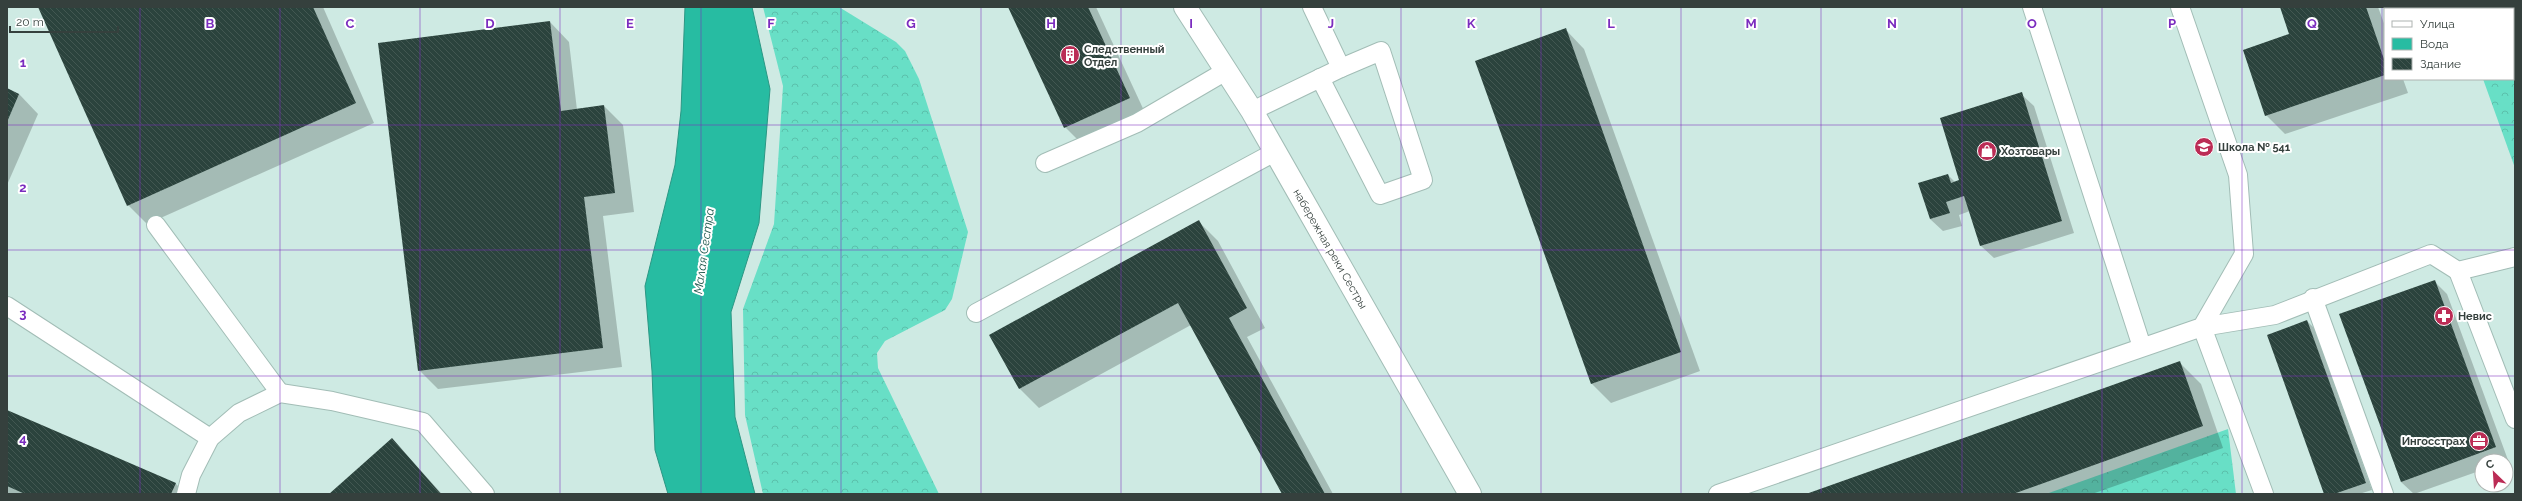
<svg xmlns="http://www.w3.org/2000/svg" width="2522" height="501" font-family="Raleway,sans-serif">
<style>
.forest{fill:url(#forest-crowns)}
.water{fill:#27bca2;stroke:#2b9784}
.shadow{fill:#0003}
.building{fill:url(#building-back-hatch)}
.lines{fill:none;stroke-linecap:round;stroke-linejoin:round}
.lane-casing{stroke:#a2bdb6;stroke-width:20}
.street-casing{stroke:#a2bdb6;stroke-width:24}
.lane{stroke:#fff;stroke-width:18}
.street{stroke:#fff;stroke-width:22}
.grid{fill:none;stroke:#7b2cbf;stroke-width:1;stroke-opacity:0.55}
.labels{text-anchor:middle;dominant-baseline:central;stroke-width:4;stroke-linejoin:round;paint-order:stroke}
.poi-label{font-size:11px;font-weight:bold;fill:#35403d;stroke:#fff;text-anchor:start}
.street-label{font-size:11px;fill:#35403d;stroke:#fff}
.water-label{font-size:12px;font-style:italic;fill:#1f574c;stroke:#fff}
.grid-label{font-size:13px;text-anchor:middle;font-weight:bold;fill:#7b2cbf;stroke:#fff;stroke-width:4;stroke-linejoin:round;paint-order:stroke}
</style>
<defs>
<pattern id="forest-crowns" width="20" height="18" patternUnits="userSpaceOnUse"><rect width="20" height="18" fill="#68dfc6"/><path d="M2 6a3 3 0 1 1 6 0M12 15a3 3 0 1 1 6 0" fill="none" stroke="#5bc0ab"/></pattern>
<pattern id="building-back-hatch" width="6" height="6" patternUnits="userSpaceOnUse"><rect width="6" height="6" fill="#2b433d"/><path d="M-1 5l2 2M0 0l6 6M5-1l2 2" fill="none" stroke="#425751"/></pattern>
</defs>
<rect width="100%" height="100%" fill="#ceeae3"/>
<g class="forest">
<path d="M763,7H839L896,42L905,51L919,79L968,232L952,299L945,310L885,341L877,353L878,368L939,494H763L745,415L743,309L774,224L783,86Z"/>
<path d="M2458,7H2515V168L2483,79H2513V9H2459Z"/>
<path d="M2228,429L2236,494H2046Z"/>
</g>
<path class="water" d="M685,7H752L770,89L759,223L731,312L735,417L755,494H668L655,450L652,371L645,286L675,165L681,111Z"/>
<g class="shadow">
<path d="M39,7H323L374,123L147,224L128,205Z"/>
<path d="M1009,7H1096L1146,115L1082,144L1065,127Z"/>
<path d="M2281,7H2378L2385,26V79H2403L2408,93L2285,134L2266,115L2290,35Z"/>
<path d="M550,22L569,42L577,110L604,106L623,125L634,212L603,216L622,367L438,389L419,370Z"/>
<path d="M1565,29L1584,49L1700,371L1611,403L1592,384L1476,61Z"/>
<path d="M7,90L19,94L38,114L7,185Z"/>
<path d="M2021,94L2034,106L2074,233L1994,258L1981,246L1970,211L1959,215L1962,226L1943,231L1930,219L1948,175L1955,182L1961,181Z"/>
<path d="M1199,222L1218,241L1265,328L1247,337L1333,494H1283L1191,325L1039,408L1020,389L991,336Z"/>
<path d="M2434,281L2447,294L2508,460L2482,461V470L2414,494L2401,482L2340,315Z"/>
<path d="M2307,321L2314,328L2372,490L2359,494H2325Z"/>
<path d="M2180,363L2201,384L2223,448L2092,494H1809Z"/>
<path d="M7,411L176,484L186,494H7Z"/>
<path d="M392,439L442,494H330Z"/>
</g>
<g class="building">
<path d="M38,7H313L356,103L127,206Z"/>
<path d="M1008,7H1088L1130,98L1064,128Z"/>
<path d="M2280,7H2366L2385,62V75L2265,116L2243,50L2289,34Z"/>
<path d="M550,21L561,111L604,105L615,193L584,197L603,348L418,371L378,43Z"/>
<path d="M1566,28L1681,352L1591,384L1475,61Z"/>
<path d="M7,88L19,94L7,122Z"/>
<path d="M2022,92L2062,221L1980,246L1964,196L1946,202L1950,213L1930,219L1918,183L1948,174L1951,183L1959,180L1940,118Z"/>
<path d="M1199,220L1247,308L1229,318L1325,494H1282L1178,303L1019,389L989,335Z"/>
<path d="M2435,280L2496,447L2401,482L2339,314Z"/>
<path d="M2307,320L2366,483L2334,494H2324L2267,335Z"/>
<path d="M2180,361L2203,426L2013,494H1806Z"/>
<path d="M7,410L176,483L171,494H25L7,486Z"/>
<path d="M392,438L441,494H329Z"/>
</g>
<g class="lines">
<g class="lane-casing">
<g id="lane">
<path d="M2032,7L2142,347"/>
<path d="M1320,78L1380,195L1423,180L1381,51L1341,68"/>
<path d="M1252,111L1341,68L1312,7"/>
<path d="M1045,163L1137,123L1226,71"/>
<path d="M156,225L280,393"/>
<path d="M2458,271L2515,419"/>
<path d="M2313,298L2384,494"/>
<path d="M7,306L210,438"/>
<path d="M976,313L1275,152"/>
<path d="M186,494L191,475L210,438L239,413L280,393L332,401L423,422L485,494"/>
<path d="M1718,494L2202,327L2244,254L2238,175L2180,7"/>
<path d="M2264,494L2202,327L2275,315L2431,254L2458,271L2515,257"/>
</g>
</g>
<g class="street-casing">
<path id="street" d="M1185,7L1252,111L1470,494"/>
</g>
<use href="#lane" class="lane"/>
<use href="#street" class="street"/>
</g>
<path class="grid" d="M140,7V494M280,7V494M420,7V494M560,7V494M701,7V494M841,7V494M981,7V494M1121,7V494M1261,7V494M1401,7V494M1541,7V494M1681,7V494M1821,7V494M1962,7V494M2102,7V494M2242,7V494M2382,7V494M7,125H2515M7,250H2515M7,376H2515"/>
<defs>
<g id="building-disc" transform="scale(1)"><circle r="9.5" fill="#bb2c55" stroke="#fff"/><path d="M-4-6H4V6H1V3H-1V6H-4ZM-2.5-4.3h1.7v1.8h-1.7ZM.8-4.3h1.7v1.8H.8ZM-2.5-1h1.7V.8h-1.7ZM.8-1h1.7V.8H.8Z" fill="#fff"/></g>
<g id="school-disc" transform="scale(1)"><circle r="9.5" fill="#bb2c55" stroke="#fff"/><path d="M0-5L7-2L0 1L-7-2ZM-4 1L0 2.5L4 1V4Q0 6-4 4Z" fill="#fff"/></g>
<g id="shop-disc" transform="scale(1)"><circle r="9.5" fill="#bb2c55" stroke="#fff"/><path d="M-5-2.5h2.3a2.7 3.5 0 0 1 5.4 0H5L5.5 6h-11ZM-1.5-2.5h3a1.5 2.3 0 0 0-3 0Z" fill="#fff"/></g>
<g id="pharmacy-disc" transform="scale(1)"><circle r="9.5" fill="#bb2c55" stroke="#fff"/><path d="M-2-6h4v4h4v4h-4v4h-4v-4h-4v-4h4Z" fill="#fff"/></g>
<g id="office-disc" transform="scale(1)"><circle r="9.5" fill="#bb2c55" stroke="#fff"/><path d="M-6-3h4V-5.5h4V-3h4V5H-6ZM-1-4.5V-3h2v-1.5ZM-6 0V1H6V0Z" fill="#fff"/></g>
</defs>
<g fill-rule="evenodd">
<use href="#building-disc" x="1070" y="55"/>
<use href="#school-disc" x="2204" y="147"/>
<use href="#shop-disc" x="1987" y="151"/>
<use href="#pharmacy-disc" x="2444" y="316"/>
<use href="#office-disc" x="2479" y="441"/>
</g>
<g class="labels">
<g class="poi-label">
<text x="1084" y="49">Следственный<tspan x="1084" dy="13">Отдел</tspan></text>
<text x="2218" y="147">Школа № 541</text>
<text x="2001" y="151">Хозтовары</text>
<text x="2458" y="316">Невис</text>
<text x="2465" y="441" text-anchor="end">Ингосстрах</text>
</g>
<g class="street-label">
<text transform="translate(1330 249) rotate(60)">набережная реки Сестры</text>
</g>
<g class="water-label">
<text transform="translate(704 251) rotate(-82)">Малая Сестра</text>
</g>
</g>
<g class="grid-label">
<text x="210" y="28">B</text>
<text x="350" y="28">C</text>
<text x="490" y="28">D</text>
<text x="630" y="28">E</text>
<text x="771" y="28">F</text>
<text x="911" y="28">G</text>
<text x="1051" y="28">H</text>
<text x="1191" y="28">I</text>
<text x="1331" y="28">J</text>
<text x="1471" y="28">K</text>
<text x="1611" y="28">L</text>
<text x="1751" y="28">M</text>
<text x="1892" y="28">N</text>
<text x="2032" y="28">O</text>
<text x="2172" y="28">P</text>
<text x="2312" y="28">Q</text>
<text x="23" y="67">1</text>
<text x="23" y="192">2</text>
<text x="23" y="318">3</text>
<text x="23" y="443">4</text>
</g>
<rect width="2522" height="501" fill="none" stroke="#35403d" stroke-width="16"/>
<rect x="2384" y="8" width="130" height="72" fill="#ffffff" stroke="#aeb3b1"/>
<rect x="2392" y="21" width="20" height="6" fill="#ffffff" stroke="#aeb3b1"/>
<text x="2420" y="28" font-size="12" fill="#35403d">Улица</text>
<rect x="2392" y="38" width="20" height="12" fill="#27bca2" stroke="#aeb3b1"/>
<text x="2420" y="48" font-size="12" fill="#35403d">Вода</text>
<rect x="2392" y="58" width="20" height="12" fill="url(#building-back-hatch)" stroke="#aeb3b1"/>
<text x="2420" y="68" font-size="12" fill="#35403d">Здание</text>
<g transform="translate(2494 473) rotate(335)"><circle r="19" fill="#ffffff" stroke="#aeb3b1"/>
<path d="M0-3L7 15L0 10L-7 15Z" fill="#bb2c55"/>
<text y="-6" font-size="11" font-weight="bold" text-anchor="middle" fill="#35403d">С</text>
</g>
<path d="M10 26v6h108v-6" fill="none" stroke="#35403d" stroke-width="2"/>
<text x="16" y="26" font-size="12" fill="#35403d" stroke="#ffffff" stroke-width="3" paint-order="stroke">20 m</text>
</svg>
